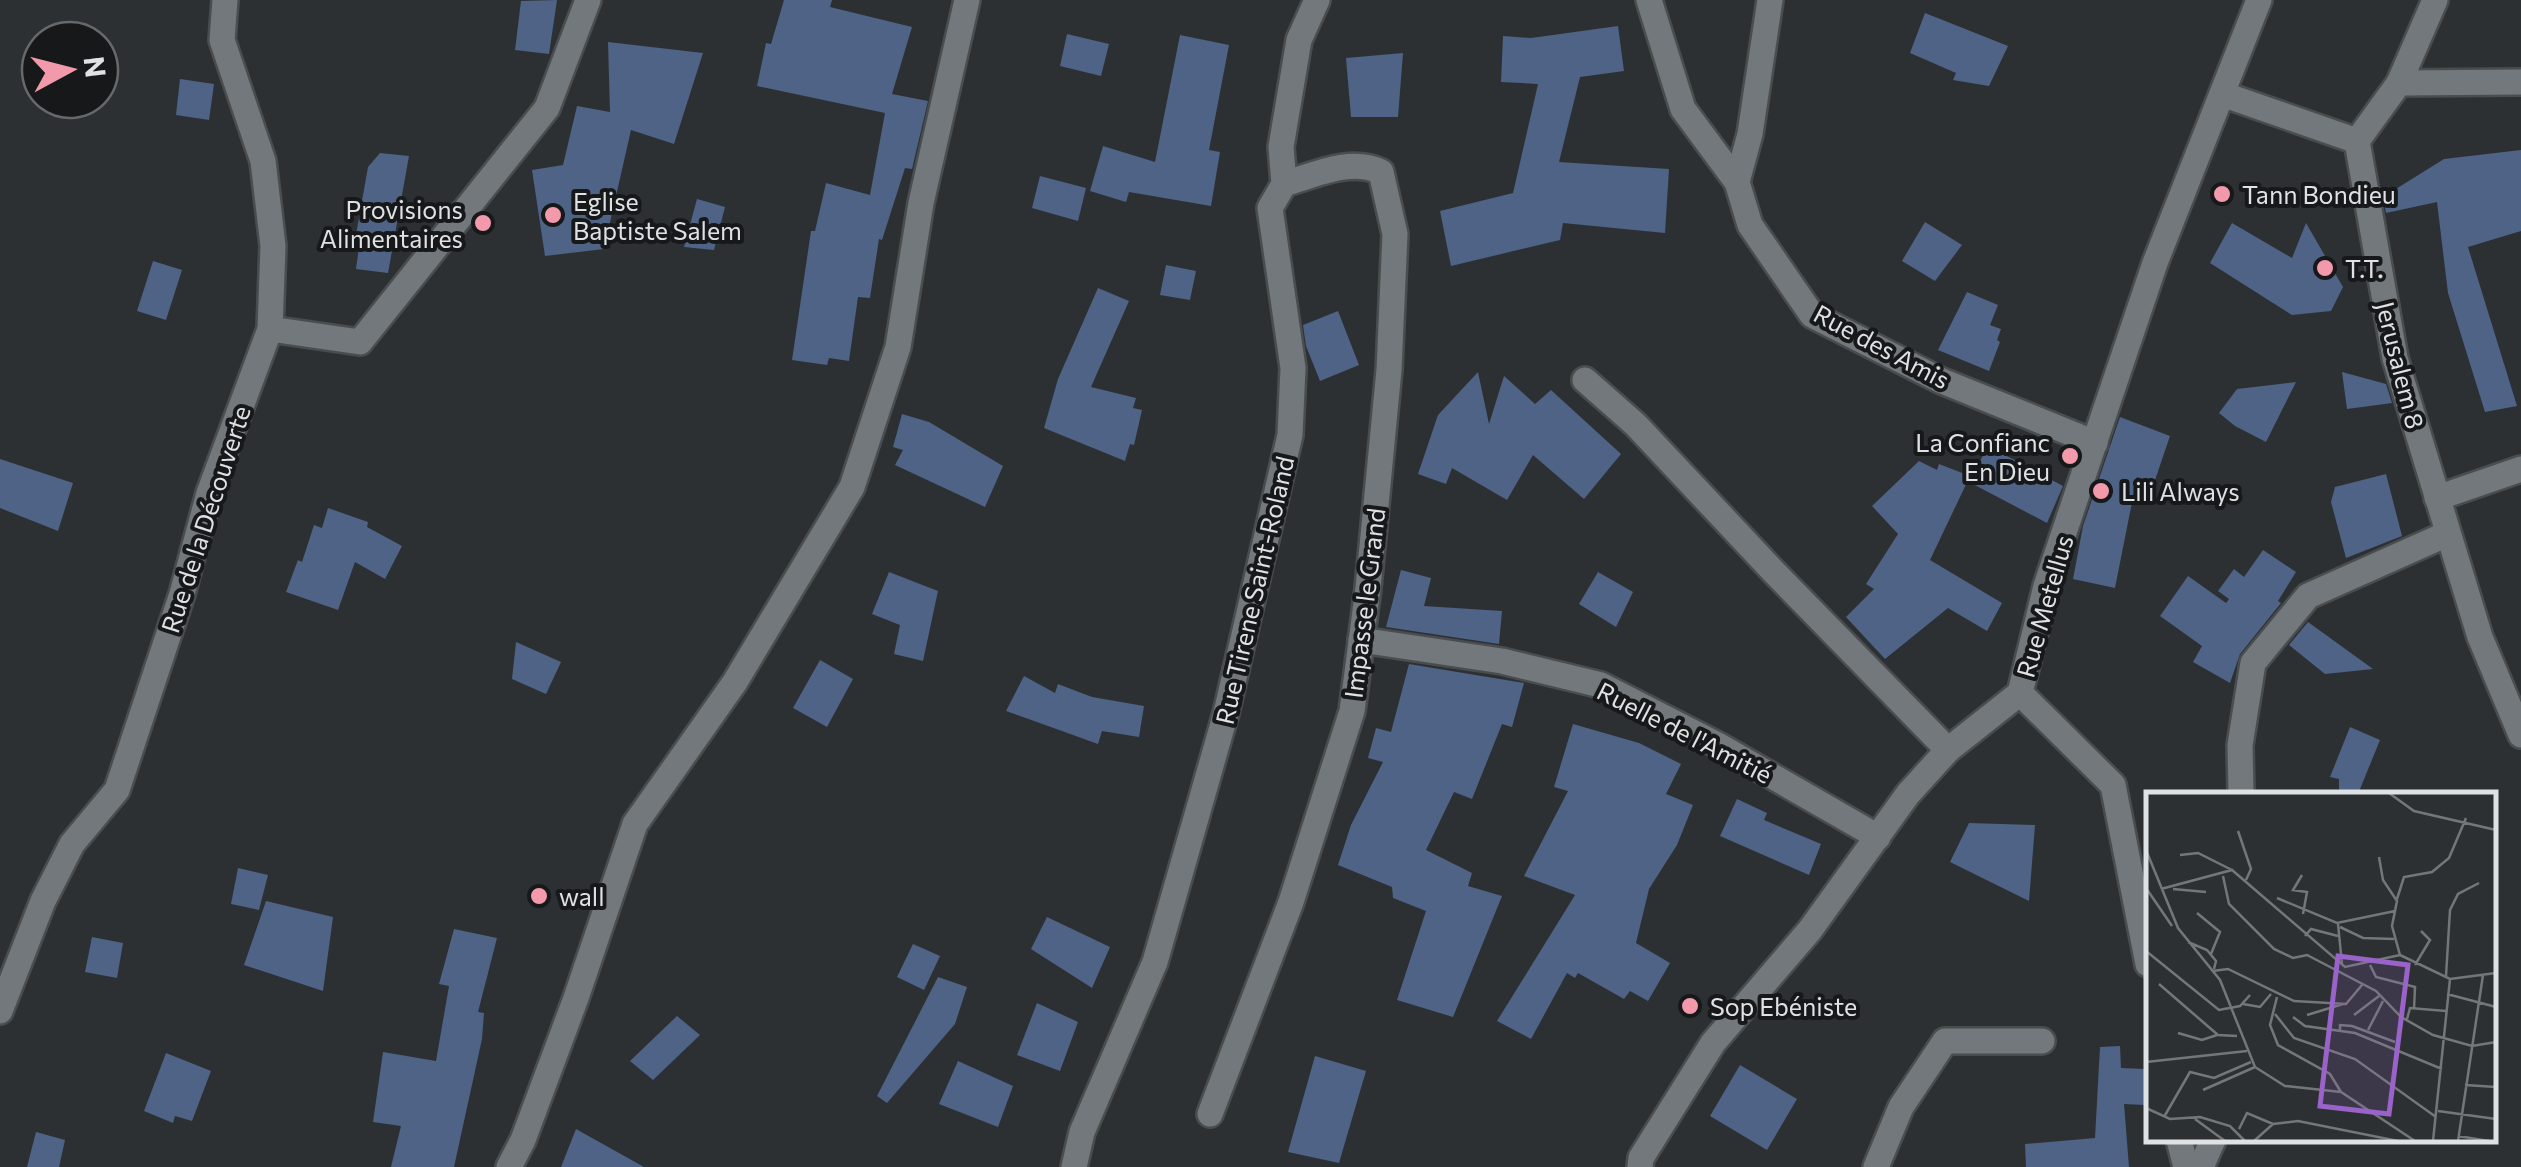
<svg xmlns="http://www.w3.org/2000/svg" width="2521" height="1167" font-family="Commissioner,sans-serif">
<style>
.building{fill:#4e6385}
.lines{fill:none;stroke-linecap:round;stroke-linejoin:round}
.minor-casing{stroke:#494d4f;stroke-width:30}
.minor{stroke:#72787b;stroke-width:25}
.poi-dot{fill:#f29aac;stroke:#161819;stroke-width:4}
.labels{text-anchor:middle;dominant-baseline:central;stroke-width:8;stroke-linejoin:round;paint-order:stroke}
.poi-label{font-size:25px;fill:#dfe2e4;stroke:#161819;text-anchor:start}
.street-label{font-size:25px;fill:#dfe2e4;stroke:#161819}
.inset-road{fill:none;stroke:#74777a;stroke-width:2.5}
.view{fill:#9963ca;fill-opacity:0.15;stroke:#9963ca;stroke-width:5}
.inset-edge{fill:none;stroke:#dfe2e4;stroke-width:5}
</style>
<rect width="100%" height="100%" fill="#2c3033"/>
<g class="building">
<path d="M557,0L549,54L515,50L521,1Z"/>
<path d="M784,0H832L830,7L912,27L892,94L928,101L912,169L905,168L882,240L879,239L870,298L858,297L849,361L829,358L827,365L792,360L811,231H815L826,183L870,195L885,113L757,86L766,43L771,44Z"/>
<path d="M1925,13L2008,46L1989,86L1953,80L1956,73L1910,53Z"/>
<path d="M1618,26L1624,71L1580,77L1559,162L1669,169L1665,233L1563,223L1560,240L1451,266L1440,211L1513,193L1538,84L1501,82L1503,36L1531,38Z"/>
<path d="M1067,34L1109,44L1101,76L1060,66Z"/>
<path d="M1180,35L1229,45L1209,150L1220,152L1211,206L1129,192L1126,202L1090,191L1103,146L1155,162Z"/>
<path d="M608,42L703,53L674,144L631,130L604,249L545,256L532,170L563,165L577,106L610,112Z"/>
<path d="M1403,53L1398,117H1351L1346,58Z"/>
<path d="M180,79L214,84L209,120L176,115Z"/>
<path d="M2521,150V231L2468,247L2517,406L2485,412L2448,293L2437,202L2386,213L2383,197L2444,159Z"/>
<path d="M380,153L409,156L388,273L356,269L359,247L354,246L368,167Z"/>
<path d="M1040,176L1086,188L1078,221L1032,208Z"/>
<path d="M697,199L725,207L714,250L684,247Z"/>
<path d="M1925,222L1962,245L1935,281L1902,261Z"/>
<path d="M2232,223L2292,258L2306,223L2343,287L2331,311L2292,315L2210,263Z"/>
<path d="M153,261L182,270L166,320L137,311Z"/>
<path d="M1166,265L1196,271L1190,300L1160,295Z"/>
<path d="M1098,288L1129,301L1091,387L1136,398L1133,408L1142,410L1134,445L1130,444L1125,461L1044,428L1058,379Z"/>
<path d="M1967,292L1998,305L1990,325L2001,329L1997,340L2000,342L1989,371L1938,350Z"/>
<path d="M1338,311L1359,365L1320,381L1306,346L1303,325Z"/>
<path d="M1478,372L1489,424L1504,376L1535,404L1551,390L1621,454L1584,499L1533,455L1507,500L1452,468L1446,484L1418,474L1438,415Z"/>
<path d="M2342,372L2386,384L2392,403L2347,409Z"/>
<path d="M2296,382L2266,442L2235,426L2219,413L2237,389Z"/>
<path d="M902,414L929,422L1003,466L985,507L895,465L903,450L893,447Z"/>
<path d="M2120,417L2170,436L2154,483L2137,477L2115,588L2073,579L2083,526Z"/>
<path d="M1988,446L2063,486L2047,523L1969,482Z"/>
<path d="M0,459L73,483L58,531L0,508Z"/>
<path d="M1919,461L1937,470L1939,464L1970,476L1930,560L2002,603L1987,631L1948,608L1885,659L1846,617L1874,589L1866,584L1898,534L1872,506Z"/>
<path d="M2386,474L2402,536L2346,558L2331,502L2335,487Z"/>
<path d="M328,508L368,522L367,527L402,546L385,579L355,562L338,610L286,592L298,560L302,562L314,525L322,528Z"/>
<path d="M2263,550L2296,572L2278,601L2281,603L2240,654L2230,683L2193,662L2202,646L2160,616L2188,576L2226,603L2229,599L2218,591L2234,569L2244,577Z"/>
<path d="M1401,570L1431,578L1424,606L1502,611L1499,644L1386,627Z"/>
<path d="M889,572L938,591L923,661L894,654L900,625L872,614Z"/>
<path d="M1598,572L1633,592L1616,627L1579,604Z"/>
<path d="M2308,622L2373,669L2325,674L2289,645Z"/>
<path d="M516,642L561,662L546,694L512,679Z"/>
<path d="M820,660L853,679L827,727L793,708Z"/>
<path d="M1409,664L1524,683L1512,727L1502,724L1472,799L1454,792L1426,850L1472,873L1468,886L1502,896L1453,1017L1397,1000L1426,911L1393,898L1392,887L1338,865L1351,825L1383,762L1368,758L1376,728L1391,732Z"/>
<path d="M1024,676L1055,693L1058,684L1092,697L1144,706L1139,737L1102,731L1098,744L1006,711Z"/>
<path d="M1573,724L1639,743L1681,764L1666,794L1693,805L1677,845L1649,889L1636,943L1670,963L1648,1001L1630,991L1624,999L1578,973L1575,978L1567,973L1531,1039L1497,1021L1575,895L1524,876L1568,791L1554,787Z"/>
<path d="M2350,727L2380,740L2358,794H2339V779L2330,777Z"/>
<path d="M1737,799L1767,813L1764,820L1821,844L1809,875L1720,836Z"/>
<path d="M1969,823L2035,825L2029,901L1950,862Z"/>
<path d="M238,868L268,875L259,910L231,904Z"/>
<path d="M266,901L333,917L323,991L244,965Z"/>
<path d="M1047,917L1110,947L1092,988L1031,949Z"/>
<path d="M454,929L497,938L478,1012L484,1013L482,1039L454,1167H391L401,1126L373,1122L383,1052L436,1061L449,986L439,984Z"/>
<path d="M92,937L123,943L117,978L85,972Z"/>
<path d="M913,944L940,956L924,990L897,977Z"/>
<path d="M938,977L967,987L955,1024L887,1103L877,1096Z"/>
<path d="M1037,1003L1078,1022L1060,1071L1017,1055Z"/>
<path d="M677,1016L700,1035L653,1080L630,1061Z"/>
<path d="M2120,1046L2121,1068L2145,1069L2144,1105L2124,1104L2129,1167H2026L2025,1144L2095,1138L2100,1047Z"/>
<path d="M166,1053L211,1071L192,1121L175,1116L173,1123L144,1111Z"/>
<path d="M1315,1056L1366,1071L1339,1163L1288,1152Z"/>
<path d="M958,1061L1013,1086L998,1127L939,1104Z"/>
<path d="M1740,1065L1797,1099L1767,1150L1710,1116Z"/>
<path d="M576,1129L644,1167H561Z"/>
<path d="M36,1132L65,1140L59,1167H27Z"/>
</g>
<g class="lines">
<g class="minor-casing">
<g id="minor">
<path d="M1649,0L1683,109L1737,182"/>
<path d="M1770,0L1750,134L1737,182L1750,225L1812,315L1942,381L2095,443"/>
<path d="M2435,0L2399,83L2357,141L2395,358L2480,637L2521,735"/>
<path d="M2399,83L2521,82"/>
<path d="M2222,94L2357,141"/>
<path d="M270,329L360,342L547,108L588,0"/>
<path d="M1585,380L1636,425L1773,571L1948,750"/>
<path d="M2437,498L2521,469"/>
<path d="M1361,640L1502,661L1601,685L1718,745L1878,837"/>
<path d="M2020,693L2113,785L2148,964"/>
<path d="M2241,794L2240,745L2253,663L2308,596L2447,534"/>
<path d="M0,1011L43,901L72,844L117,790L182,594L209,493L270,329L273,246L263,161L222,40L225,0"/>
<path d="M1210,1114L1291,902L1352,711L1368,588L1389,370L1395,234L1381,172C1351,157 1314,175 1284,184"/>
<path d="M2179,1140L2186,1167"/>
<path d="M509,1167L523,1140L576,998L635,824L735,682L852,487L898,347L921,203L967,0"/>
<path d="M1074,1167L1082,1132L1155,962L1226,713L1290,435L1293,368L1270,208L1284,184L1281,147L1299,40L1317,0"/>
<path d="M1640,1167L1641,1158L1713,1043L1810,930L1908,794L1948,750L2020,693L2046,586L2155,263L2259,0"/>
<path d="M1876,1167L1901,1107L1945,1041H2042"/>
<path d="M2201,1167L2213,1140"/>
</g>
</g>
<use href="#minor" class="minor"/>
</g>
<g class="poi-dot">
<circle cx="2222" cy="194" r="10"/>
<circle cx="553" cy="215" r="10"/>
<circle cx="483" cy="223" r="10"/>
<circle cx="2325" cy="268" r="10"/>
<circle cx="2070" cy="456" r="10"/>
<circle cx="2101" cy="491" r="10"/>
<circle cx="539" cy="896" r="10"/>
<circle cx="1690" cy="1006" r="10"/>
</g>
<g class="labels">
<g class="poi-label">
<text x="2242" y="194">Tann Bondieu</text>
<text x="573" y="201">Eglise<tspan x="573" dy="29">Baptiste Salem</tspan></text>
<text x="463" y="209" text-anchor="end">Provisions<tspan x="463" dy="29">Alimentaires</tspan></text>
<text x="2345" y="268">T.T.</text>
<text x="2050" y="442" text-anchor="end">La Confianc<tspan x="2050" dy="29">En Dieu</tspan></text>
<text x="2121" y="491">Lili Always</text>
<text x="559" y="896">wall</text>
<text x="1710" y="1006">Sop Ebéniste</text>
</g>
<g class="street-label">
<text transform="translate(1882 346) rotate(28)">Rue des Amis</text>
<text transform="translate(2401 365) rotate(76)">Jerusalem 8</text>
<text transform="translate(205 519) rotate(-72)">Rue de la Découverte</text>
<text transform="translate(1254 590) rotate(-77)">Rue Tirene Saint-Roland</text>
<text transform="translate(1364 603) rotate(-83)">Impasse le Grand</text>
<text transform="translate(2044 606) rotate(-74)">Rue Metellus</text>
<text transform="translate(1685 732) rotate(27)">Ruelle de l'Amitié</text>
</g>
</g>
<g transform="translate(2146 792)">
<rect width="350" height="350" fill="#2c3033"/>
<path class="inset-road" d="M243,1L268,19L350,38M92,39L105,77L100,88M0,58L32,136L74,188L109,275L139,294L195,300L269,349M34,63L52,61L86,78M233,65L237,88L251,109L246,134L254,163L304,187L350,181M156,83L147,98L161,100L157,122M77,84L83,112L128,157L147,166L161,163L230,199L255,225L287,243L326,254L350,250M0,96L26,134M15,97L86,78L199,175L254,163M27,97L60,100M131,106L191,131L249,119M251,107L258,85L286,80L303,66L320,26M51,121L74,140L65,162M192,132L196,172M194,135L217,146L248,147M159,144L165,137L192,144M42,150L61,158L70,169L68,177M0,159L73,218L94,214L104,203M224,173L230,185L269,195L268,217M269,173L284,148L275,139M66,179L82,177L148,209L200,212L216,193M300,184L304,118L312,102L333,91M13,192L72,243L91,244M301,202L350,215M131,205L124,233L132,253L184,282L195,300M97,212L114,215L125,202M129,222L148,246L209,267L290,325M161,223L197,212M208,223L233,204M147,225L159,234L209,241L296,277M261,227L264,216L300,219M222,238L237,209M194,239V233L206,234L249,250M32,241L56,248L71,243M0,270L101,259M319,293L350,295M57,298L109,275M0,316L24,327L54,325L84,334L99,349M292,319L350,327M18,325L44,280L68,286L105,270M49,327L79,349M93,337L101,321L127,332M312,344L343,349M108,349L127,332L152,329L252,349M287,349L304,187M312,349L337,183"/>
<path class="view" d="M192,164L262,173L243,322L174,314Z"/>
<rect width="350" height="350" class="inset-edge"/>
</g>
<g transform="translate(70 70) rotate(83)"><circle r="48" fill="#161819" stroke="#66696a" stroke-width="2.5"/>
<path d="M0-8L18 38L0 25L-18 38Z" fill="#f29aac"/>
<text y="-15" font-size="28" font-weight="bold" text-anchor="middle" fill="#dfe2e4">N</text>
</g>
</svg>
